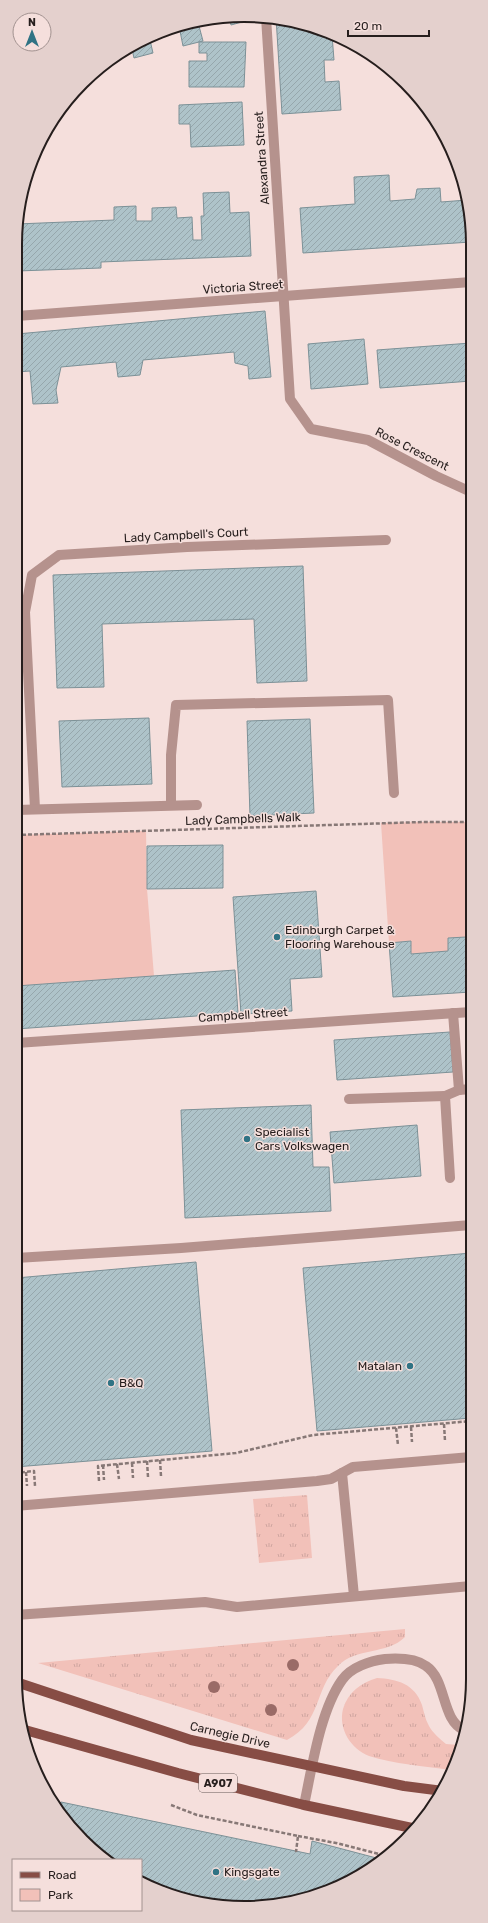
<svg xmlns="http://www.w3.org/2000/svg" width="488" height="1923" font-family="Rubik,sans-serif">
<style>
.grass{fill:url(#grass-tufts)}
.green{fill:#f2c1b9}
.building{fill:url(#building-hatch);stroke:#7c9197}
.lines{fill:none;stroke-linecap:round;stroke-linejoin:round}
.path{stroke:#877876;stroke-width:2.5;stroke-dasharray:4 2;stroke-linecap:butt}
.minor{stroke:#b5928d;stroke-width:10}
.major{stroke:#874d45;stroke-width:10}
.tree{fill:#9a6b67}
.poi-dot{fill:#307384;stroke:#f5dfdc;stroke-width:1.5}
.labels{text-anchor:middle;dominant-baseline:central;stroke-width:3;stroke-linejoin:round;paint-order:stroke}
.shield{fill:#f5dfdc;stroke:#645856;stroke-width:1}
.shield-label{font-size:11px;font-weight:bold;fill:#261e1d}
.street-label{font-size:12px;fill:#261e1d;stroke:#f5dfdc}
.poi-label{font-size:12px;fill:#261e1d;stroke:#f5dfdc;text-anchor:start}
.rim{fill:none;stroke:#261e1d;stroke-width:2}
</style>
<defs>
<pattern id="grass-tufts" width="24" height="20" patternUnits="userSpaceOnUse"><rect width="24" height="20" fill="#f2c1b9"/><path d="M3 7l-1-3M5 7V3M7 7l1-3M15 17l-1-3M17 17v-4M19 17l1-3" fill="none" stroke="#cfa59f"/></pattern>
<pattern id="building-hatch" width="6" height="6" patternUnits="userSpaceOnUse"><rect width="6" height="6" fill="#aec3c9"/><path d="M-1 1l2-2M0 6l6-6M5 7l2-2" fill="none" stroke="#96a7ac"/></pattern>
</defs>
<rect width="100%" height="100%" fill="#f5dfdc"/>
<g class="grass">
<path d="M307,1495L312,1558L259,1563L253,1499Z"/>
<path d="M405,1629V1637C387,1655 356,1647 338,1666C313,1690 323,1721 287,1740L38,1663Z"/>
<path d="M377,1678C397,1679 415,1684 422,1705C424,1712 425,1719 429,1726C432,1732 440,1739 446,1744L459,1745L450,1770C424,1766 394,1764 369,1756C351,1749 338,1729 343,1709C348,1692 361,1683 377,1678Z"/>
</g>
<g class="green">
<path d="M423,822H469L471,843V950H467L466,937L448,938V951L411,954V941L389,943L381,823Z"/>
<path d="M146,831L147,889L154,976L16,986V835Z"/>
</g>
<g class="building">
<path d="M276,17L317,30V35H332L334,60H324L325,82L339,81L341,110L282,114Z"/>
<path d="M241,19L242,22L231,25L230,20Z"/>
<path d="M222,20L199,26L203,41L183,46L180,31L155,37L185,23Z"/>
<path d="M150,40L153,53L134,58L132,49Z"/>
<path d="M199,42H246L244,87H189V61H207V53H199Z"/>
<path d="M123,53L124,57L113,58Z"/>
<path d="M242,102L244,145L191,147L190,124H179V105Z"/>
<path d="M389,175L390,201L415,199L417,189L440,188L441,202L467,200L471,214V242L303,253L300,208L355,204L354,177Z"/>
<path d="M229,192L230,213L249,212L251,256L101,262V268L17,271V224L114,220V207L136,206V221H152V208L176,207L177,218L192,217L193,240H202L201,216H204L203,193Z"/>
<path d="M265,311L271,377L249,379L248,366L235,363L234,352L143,360L140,375L118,377L116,362L61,367L56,390L58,403L33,404L30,371L17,372V334Z"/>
<path d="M364,339L368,384L311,389L308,344Z"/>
<path d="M471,343V381L380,388L377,350Z"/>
<path d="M303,566L307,681L257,683L254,619L102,624L104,687L57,688L53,575Z"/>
<path d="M149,718L152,784L62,787L59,721Z"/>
<path d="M310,719L314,813L250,816L247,721Z"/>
<path d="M223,845V888L147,889V846Z"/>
<path d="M316,891L322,977L290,979L292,1011L241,1014L233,897Z"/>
<path d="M466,937L467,950H471V992L393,997L389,943L411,941V954L448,951V938Z"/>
<path d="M235,970L238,1013L16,1029V986Z"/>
<path d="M450,1032L453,1072L337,1080L334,1040Z"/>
<path d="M311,1105L313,1167H329L331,1211L185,1218L181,1110Z"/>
<path d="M417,1125L421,1176L334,1183L330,1132Z"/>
<path d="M471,1253V1418L317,1431L303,1268Z"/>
<path d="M196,1262L212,1451L15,1467L16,1278Z"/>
<path d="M61,1802L310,1854L312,1841L384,1860L317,1896L229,1907L143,1884L141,1883V1860H111L72,1830L59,1810Z"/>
</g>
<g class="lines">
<g class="path">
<path d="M16,835L423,822H471"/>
<path d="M444,1424L445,1441"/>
<path d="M411,1427L412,1442"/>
<path d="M396,1428L398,1445"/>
<path d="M160,1460L161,1476"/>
<path d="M147,1461L148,1477"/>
<path d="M132,1463L133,1478"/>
<path d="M117,1464L119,1479"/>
<path d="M103,1465L104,1480"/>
<path d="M26,1472L27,1486"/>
<path d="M15,1473L34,1471L35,1486"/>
<path d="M99,1481L98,1466L236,1453L313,1435L471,1421"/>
<path d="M171,1805L197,1815L298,1836L296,1852"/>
<path d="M298,1836L336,1843L387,1856"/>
</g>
<g class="minor">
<path d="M266,17L290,399L311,429L368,440L436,476L471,492"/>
<path d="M17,316L471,282"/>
<path d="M16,612H25L35,809"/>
<path d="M25,612L32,575L59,555L187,547L386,540"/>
<path d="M171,805V755L176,705L388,700L394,793"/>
<path d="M16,810L197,805"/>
<path d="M16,1043L471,1012"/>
<path d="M459,1090L471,1089"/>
<path d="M349,1099L445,1096"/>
<path d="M450,1178L445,1096L459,1090L453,1013"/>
<path d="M16,1258L181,1248L471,1225"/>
<path d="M15,1506L317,1481L331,1479L342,1473"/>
<path d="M354,1596L342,1473L353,1467L471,1457"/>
<path d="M15,1615L205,1602L237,1607L471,1586"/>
<path d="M304,1805C312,1768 320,1711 342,1680C351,1667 370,1661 385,1659C398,1658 415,1658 426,1666C447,1680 441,1720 464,1730"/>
</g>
<g class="major">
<path d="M16,1682L191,1740L404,1786L443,1791"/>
<path d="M25,1730L178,1773L304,1805L412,1828"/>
</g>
</g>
<g class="tree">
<circle cx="293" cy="1665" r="6"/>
<circle cx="214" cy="1687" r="6"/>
<circle cx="271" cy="1710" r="6"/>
</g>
<g class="poi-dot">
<circle cx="277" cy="937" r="4"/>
<circle cx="247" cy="1139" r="4"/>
<circle cx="410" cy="1366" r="4"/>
<circle cx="111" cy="1383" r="4"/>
<circle cx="216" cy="1872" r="4"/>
</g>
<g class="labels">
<rect class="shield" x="199" y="1774" width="38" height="18" rx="3"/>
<g class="shield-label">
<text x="218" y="1783">A907</text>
</g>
<g class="street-label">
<text transform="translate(262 158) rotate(-94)">Alexandra Street</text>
<text transform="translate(243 287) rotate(-4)">Victoria Street</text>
<text transform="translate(412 449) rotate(27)">Rose Crescent</text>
<text transform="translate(186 535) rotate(-3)">Lady Campbell's Court</text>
<text transform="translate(243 819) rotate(-2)">Lady Campbells Walk</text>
<text transform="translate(243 1015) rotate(-4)">Campbell Street</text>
<text transform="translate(230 1735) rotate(13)">Carnegie Drive</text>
</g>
<g class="poi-label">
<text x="285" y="930">Edinburgh Carpet &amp;<tspan x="285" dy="14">Flooring Warehouse</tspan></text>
<text x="255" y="1132">Specialist<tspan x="255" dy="14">Cars Volkswagen</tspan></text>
<text x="402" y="1366" text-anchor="end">Matalan</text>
<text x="119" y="1383">B&amp;Q</text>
<text x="224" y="1872">Kingsgate</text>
</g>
</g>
<path d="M0 0H488V1923H0ZM244 22H244A222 222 0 0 1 466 244V1679A222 222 0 0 1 244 1901H244A222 222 0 0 1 22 1679V244A222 222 0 0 1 244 22Z" fill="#e4d0cd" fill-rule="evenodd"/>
<path class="rim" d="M244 22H244A222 222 0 0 1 466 244V1679A222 222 0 0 1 244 1901H244A222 222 0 0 1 22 1679V244A222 222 0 0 1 244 22Z"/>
<rect x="12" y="1859" width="130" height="52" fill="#f5dfdc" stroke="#a29290"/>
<rect x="20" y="1872" width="20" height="6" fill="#874d45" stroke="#a29290"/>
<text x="48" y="1879" font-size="12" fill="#261e1d">Road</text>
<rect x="20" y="1889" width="20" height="12" fill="#f2c1b9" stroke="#a29290"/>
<text x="48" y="1899" font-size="12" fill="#261e1d">Park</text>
<g transform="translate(32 32)"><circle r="19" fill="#f5dfdc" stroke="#a29290"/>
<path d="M0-3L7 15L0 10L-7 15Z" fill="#307384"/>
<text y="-6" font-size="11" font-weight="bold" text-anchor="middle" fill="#261e1d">N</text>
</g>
<path d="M348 30v6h81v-6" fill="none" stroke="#261e1d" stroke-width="2"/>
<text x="354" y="30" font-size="12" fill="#261e1d" stroke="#f5dfdc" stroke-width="3" paint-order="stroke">20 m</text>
</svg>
